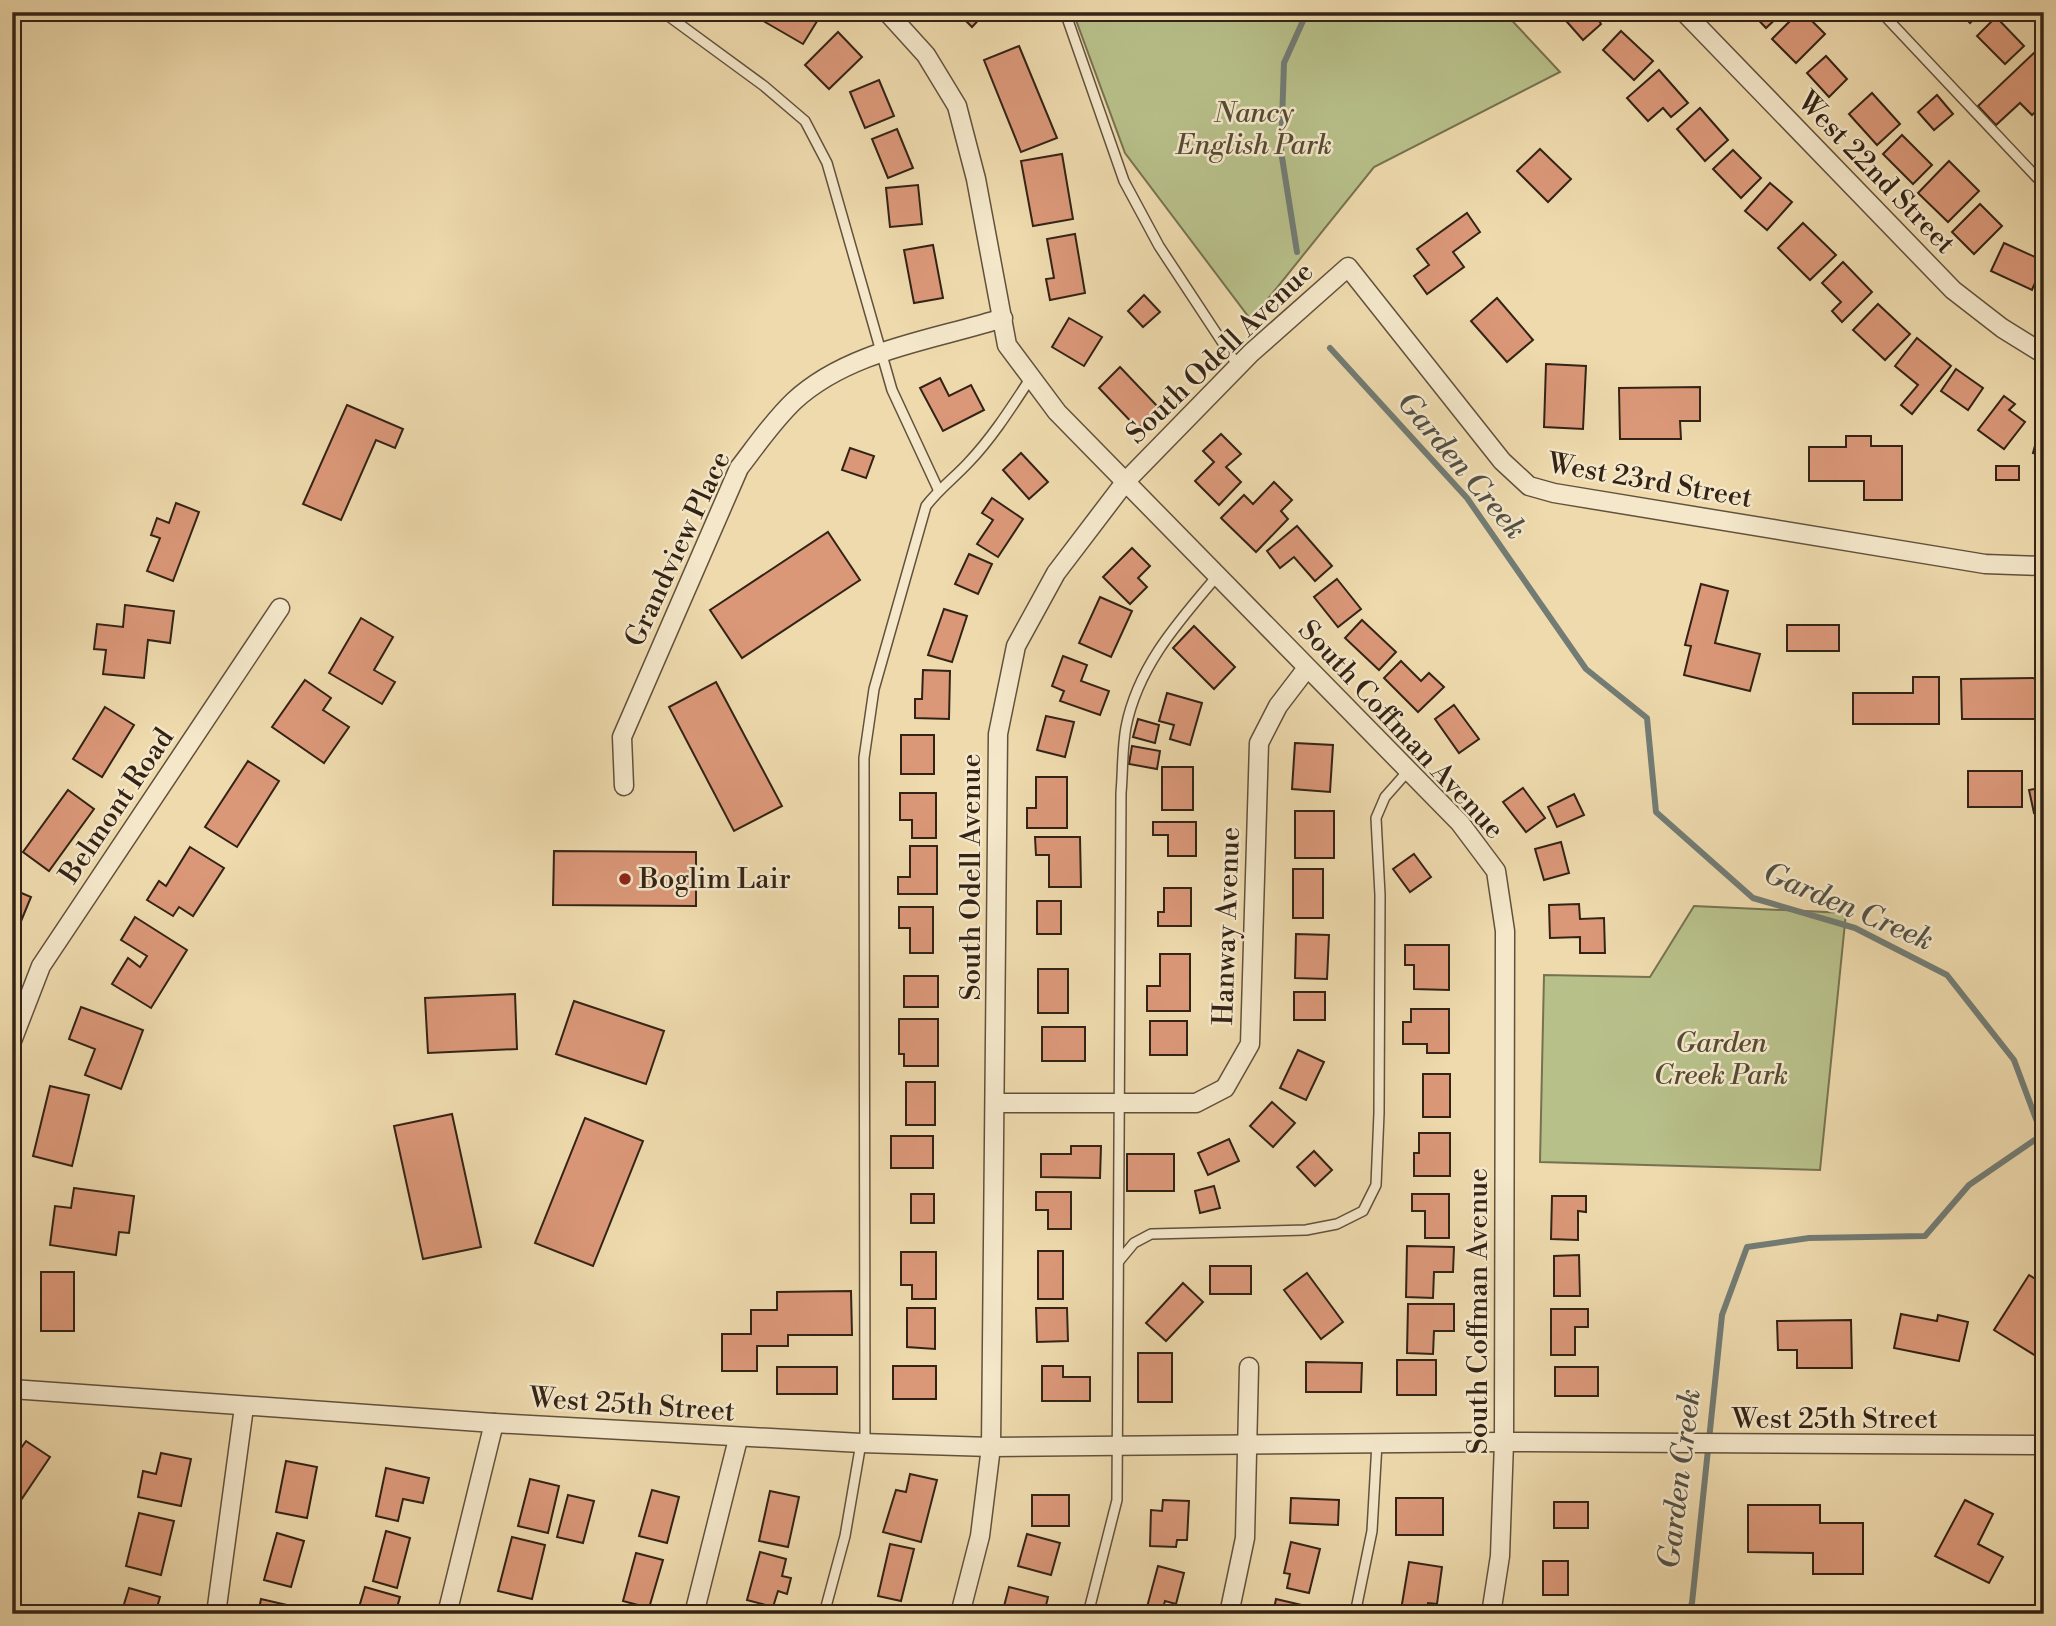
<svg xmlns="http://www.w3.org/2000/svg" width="2056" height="1626" font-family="'Libre Bodoni',serif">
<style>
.green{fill:#b8c08a;stroke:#767250;stroke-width:2}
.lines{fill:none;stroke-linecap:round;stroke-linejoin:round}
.stream{stroke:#727c75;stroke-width:6}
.building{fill:#db9879;stroke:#332316;stroke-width:2}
.service-casing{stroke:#62513c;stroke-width:12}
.minor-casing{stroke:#62513c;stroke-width:21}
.service{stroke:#f4e7ca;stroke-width:9}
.minor{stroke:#f4e7ca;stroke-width:18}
.poi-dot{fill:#8f2418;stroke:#f4e7ca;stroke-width:2.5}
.labels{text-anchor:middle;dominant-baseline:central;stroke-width:5;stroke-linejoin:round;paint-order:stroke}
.park-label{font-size:28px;font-style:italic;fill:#544a33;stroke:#f4e7ca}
.street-label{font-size:28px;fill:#332316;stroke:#f4e7ca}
.poi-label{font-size:28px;fill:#332316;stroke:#f4e7ca;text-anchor:start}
.water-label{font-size:30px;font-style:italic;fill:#525045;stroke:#f4e7ca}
</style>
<rect width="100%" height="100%" fill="#eedaad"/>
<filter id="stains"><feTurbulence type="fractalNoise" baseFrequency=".00286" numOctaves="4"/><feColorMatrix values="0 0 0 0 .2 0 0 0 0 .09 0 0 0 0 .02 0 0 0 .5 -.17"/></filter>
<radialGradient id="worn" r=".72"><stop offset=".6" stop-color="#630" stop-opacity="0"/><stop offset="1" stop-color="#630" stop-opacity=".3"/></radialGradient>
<g class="green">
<path d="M1073,12H1504L1560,72L1374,167L1251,320L1125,153Z"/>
<path d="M1694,906L1846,913L1820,1170L1540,1162L1544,975L1650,977Z"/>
</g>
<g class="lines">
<g class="stream">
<path d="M1297,252L1281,151L1284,63L1307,12"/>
<path d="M1330,348L1467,498L1586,669L1647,718L1656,812L1753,898L1855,928L1947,975L2014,1060L2042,1135L1969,1185L1925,1236L1809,1238L1747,1247L1722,1315L1692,1603L1687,1614"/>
</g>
</g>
<g class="building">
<path d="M771,12H810L819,18L803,44L765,22Z"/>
<path d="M957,12H986L972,27Z"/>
<path d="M1562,12H1594L1601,24L1583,40L1560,14Z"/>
<path d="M1751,12H1783L1766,28Z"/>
<path d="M1799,12H1803L1825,34L1796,63L1772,39Z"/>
<path d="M1960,12H1981L1970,23Z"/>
<path d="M1996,17L2024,46L2005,64L1977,36Z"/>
<path d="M1621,31L1653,61L1634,80L1603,50Z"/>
<path d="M838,32L862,57L829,89L805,65Z"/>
<path d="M1019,46L1057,138L1021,152L984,60Z"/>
<path d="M2036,51L2044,59V104L2032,115L2020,103L1996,125L1978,106Z"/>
<path d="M1826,56L1847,79L1829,97L1807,73Z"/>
<path d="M1659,70L1688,103L1671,117L1663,108L1648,121L1627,98Z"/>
<path d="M879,80L894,116L865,128L850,92Z"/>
<path d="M1872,93L1900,124L1877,145L1849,114Z"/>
<path d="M1937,95L1953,114L1934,130L1918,112Z"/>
<path d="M1700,108L1728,140L1705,161L1677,129Z"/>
<path d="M897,129L913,168L888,178L872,139Z"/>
<path d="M1902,135L1932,165L1913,184L1883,154Z"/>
<path d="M1540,149L1571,179L1548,202L1517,171Z"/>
<path d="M1733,150L1761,178L1741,198L1713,169Z"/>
<path d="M1062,154L1073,219L1033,226L1021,161Z"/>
<path d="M1949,161L1979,191L1948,222L1918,193Z"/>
<path d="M1770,183L1792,202L1767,230L1745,211Z"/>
<path d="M918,185L922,224L890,227L886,188Z"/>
<path d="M1980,204L2002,226L1974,254L1952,232Z"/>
<path d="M1467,213L1480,232L1453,252L1464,267L1427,294L1414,276L1429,265L1417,249Z"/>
<path d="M1803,223L1836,255L1810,280L1778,248Z"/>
<path d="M1075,234L1085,293L1050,300L1046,279L1054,278L1047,239Z"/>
<path d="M2004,243L2044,261L2032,290L1991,271Z"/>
<path d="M933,245L943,298L914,303L904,250Z"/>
<path d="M1843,262L1872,292L1842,322L1832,311L1841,302L1822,283Z"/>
<path d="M2044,283V301L2036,297Z"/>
<path d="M1144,295L1160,312L1143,327L1128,311Z"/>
<path d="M1497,298L1533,340L1507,362L1471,321Z"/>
<path d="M1878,304L1910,334L1885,360L1853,330Z"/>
<path d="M1069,318L1102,337L1084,366L1052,347Z"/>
<path d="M1917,338L1951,366L1912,414L1901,405L1918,385L1895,366Z"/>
<path d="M1546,364L1586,366L1583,429L1544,427Z"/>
<path d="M1120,367L1159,408L1138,429L1099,388Z"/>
<path d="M1956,369L1983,388L1968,410L1941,391Z"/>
<path d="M940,378L949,396L971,385L984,410L943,431L920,388Z"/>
<path d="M1700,387V421H1680L1681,439H1620L1619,388Z"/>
<path d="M2004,396L2015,404L2009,410L2025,422L2004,449L1978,430Z"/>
<path d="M347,405L403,429L395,448L376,440L341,520L303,504Z"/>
<path d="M2041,424L2044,425V456L2033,453Z"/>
<path d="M1221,434L1241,454L1226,467L1241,482L1219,505L1195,481L1214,462L1203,451Z"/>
<path d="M1846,436H1871V446H1902V500H1864V481H1809V447H1846Z"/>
<path d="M850,448L874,456L866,478L842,470Z"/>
<path d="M1021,453L1048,482L1029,499L1003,470Z"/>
<rect x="1996" y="466" width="23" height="14"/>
<path d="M1274,482L1292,500L1281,511L1288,519L1256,552L1221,518L1244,495L1253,504Z"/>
<path d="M992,498L1023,519L998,557L977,544L993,520L982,513Z"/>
<path d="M176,503L199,512L173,581L147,571L160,538L151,535L157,518L169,523Z"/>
<path d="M1297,526L1332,566L1315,581L1294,557L1280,568L1267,551Z"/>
<path d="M828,532L860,580L742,658L710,610Z"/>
<path d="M1132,548L1150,566L1138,578L1147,587L1130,604L1103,577Z"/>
<path d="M969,554L992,564L978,594L955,584Z"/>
<path d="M1337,579L1361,609L1338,627L1314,597Z"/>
<path d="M1701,584L1728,591L1715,643L1760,654L1750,691L1684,675L1691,646L1685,645Z"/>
<path d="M1100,597L1132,611L1111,657L1079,643Z"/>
<path d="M125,605L174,611L170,643L148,640L144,678L103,674L106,650L94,649L97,624L123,627Z"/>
<path d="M944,609L967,616L952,662L928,655Z"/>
<path d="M361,618L393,637L374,670L395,682L382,704L329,673Z"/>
<path d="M1362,620L1396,652L1379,670L1345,638Z"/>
<rect x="1787" y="625" width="52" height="26"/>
<path d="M1194,626L1235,667L1214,689L1173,648Z"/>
<path d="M1063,656L1087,665L1081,681L1109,691L1100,715L1060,701L1064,691L1052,686Z"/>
<path d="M1401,661L1421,681L1429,673L1444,687L1418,712L1384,678Z"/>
<path d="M923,670L950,671L949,719L915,718V699H922Z"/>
<path d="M1913,677H1939V724H1853V693H1913Z"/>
<path d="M2044,678V719H1962L1961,679Z"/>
<path d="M305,680L331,698L323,710L349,727L324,763L272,727Z"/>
<path d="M716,682L782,806L734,831L669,707Z"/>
<path d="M1167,693L1202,703L1190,745L1170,739L1174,725L1159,721Z"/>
<path d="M1454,705L1479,739L1459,753L1435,719Z"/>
<path d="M105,707L134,725L102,777L73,759Z"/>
<path d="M1046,716L1074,722L1065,757L1037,750Z"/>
<path d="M1138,719L1159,725L1155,743L1133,737Z"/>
<rect x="901" y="735" width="33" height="39"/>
<path d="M1295,743L1333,745L1330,792L1292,789Z"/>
<path d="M1132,746L1160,751L1157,769L1129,764Z"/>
<path d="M248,761L279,781L237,847L205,827Z"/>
<rect x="1162" y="767" width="31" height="43"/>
<rect x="1968" y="771" width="54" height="36"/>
<path d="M1036,777H1067V828H1027V808H1036Z"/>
<path d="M2044,787V810L2034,813L2029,790Z"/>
<path d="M1523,788L1545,818L1526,832L1503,802Z"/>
<path d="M68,790L94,809L49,871L23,852Z"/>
<path d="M900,793H936V838H912V820H900Z"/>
<path d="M1574,794L1584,815L1557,827L1548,807Z"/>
<rect x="1295" y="811" width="39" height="47"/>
<path d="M1153,822H1196V856H1168V835H1153Z"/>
<path d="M1035,837H1080L1081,887H1049V855H1036Z"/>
<path d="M1561,842L1569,873L1544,880L1535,849Z"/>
<path d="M910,846H937V894H898V877H910Z"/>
<path d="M190,847L224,868L193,916L179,907L173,916L147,900L159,881L166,886Z"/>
<path d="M554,851L696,852V906L553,905Z"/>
<path d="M1414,854L1431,877L1410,892L1393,869Z"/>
<rect x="1293" y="869" width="30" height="49"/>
<path d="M1164,888H1191V926H1158V912H1164Z"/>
<path d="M12,889L31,897L12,943Z"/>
<rect x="1037" y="901" width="24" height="33"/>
<path d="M1579,904L1580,919L1604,918L1605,953H1580V937L1550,938L1549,905Z"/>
<path d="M899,907H933V953H910V928H899Z"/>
<path d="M135,917L187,950L151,1008L112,984L128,958L140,967L147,956L121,940Z"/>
<path d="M1296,934L1329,935L1327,979L1295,978Z"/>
<path d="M1405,945H1449V990L1414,989V965H1405Z"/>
<path d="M1160,954H1190V1011H1147V986H1160Z"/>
<rect x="1038" y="969" width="30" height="44"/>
<rect x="904" y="976" width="34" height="31"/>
<rect x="1294" y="992" width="31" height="28"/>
<path d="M515,994L517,1049L428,1053L425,998Z"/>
<path d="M574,1001L664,1031L646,1084L556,1054Z"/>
<path d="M81,1007L143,1030L121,1089L85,1075L95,1049L69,1039Z"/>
<path d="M1411,1009H1449V1053H1427V1044H1403V1022H1411Z"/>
<path d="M899,1019H938V1066H904V1054H899Z"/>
<rect x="1150" y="1021" width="37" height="34"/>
<rect x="1042" y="1027" width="43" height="34"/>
<path d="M1298,1050L1324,1062L1306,1100L1280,1088Z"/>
<rect x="1423" y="1074" width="27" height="43"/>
<rect x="906" y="1082" width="29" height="43"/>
<path d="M50,1086L89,1095L72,1166L33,1156Z"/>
<path d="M1272,1102L1295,1123L1273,1147L1250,1126Z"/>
<path d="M452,1114L481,1247L423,1259L394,1126Z"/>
<path d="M585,1118L643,1141L593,1266L535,1243Z"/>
<path d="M1419,1133H1450V1176H1414V1153H1419Z"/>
<rect x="891" y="1136" width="42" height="32"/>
<path d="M1229,1139L1239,1161L1208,1175L1198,1153Z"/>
<path d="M1071,1146H1101L1100,1178L1041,1177V1154H1071Z"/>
<path d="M1314,1151L1332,1170L1315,1186L1297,1167Z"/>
<rect x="1127" y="1154" width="47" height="37"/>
<path d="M1214,1186L1220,1208L1200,1213L1195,1191Z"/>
<path d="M74,1188L134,1196L129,1233L119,1232L116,1255L50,1245L55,1206L71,1208Z"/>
<path d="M1036,1192H1071V1229H1048V1210H1036Z"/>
<rect x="911" y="1194" width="23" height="29"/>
<path d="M1412,1194H1449V1238H1425V1211H1412Z"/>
<path d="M1552,1196H1586V1212L1578,1211V1240L1551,1239Z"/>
<path d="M1407,1246L1454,1247L1453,1272H1434L1433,1298L1406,1297Z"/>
<rect x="1038" y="1251" width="25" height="48"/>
<path d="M901,1252H936V1299H912V1285H901Z"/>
<path d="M1579,1255L1580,1296H1554V1256Z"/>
<rect x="1210" y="1266" width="41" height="28"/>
<rect x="41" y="1272" width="33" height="59"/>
<path d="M1307,1273L1343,1322L1321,1339L1284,1290Z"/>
<path d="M2029,1275L2044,1284V1304L2041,1309L2044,1311V1361L1994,1330Z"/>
<path d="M1183,1283L1203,1302L1166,1341L1146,1323Z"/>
<path d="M851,1291L852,1335H788V1346H757V1371H722V1334H751V1310H777V1292Z"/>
<path d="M1408,1304H1454V1331H1434L1433,1354L1407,1353Z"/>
<path d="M907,1308H935V1349L907,1347Z"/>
<path d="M1036,1308H1067L1068,1341L1037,1342Z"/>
<path d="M1551,1309H1588V1327H1575V1355H1551Z"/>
<path d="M1901,1314L1937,1321L1938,1315L1968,1322L1959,1361L1894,1348Z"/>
<path d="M1851,1320L1852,1368H1797V1350H1778L1777,1321Z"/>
<rect x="1138" y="1353" width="34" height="49"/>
<rect x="1397" y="1360" width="39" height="35"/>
<path d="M1306,1362L1362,1363L1361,1392H1306Z"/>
<rect x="893" y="1366" width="43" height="33"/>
<path d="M1042,1366H1063V1377H1090V1401H1042Z"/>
<rect x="777" y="1367" width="60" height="27"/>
<rect x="1555" y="1367" width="43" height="29"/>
<path d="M26,1441L50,1457L21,1500L12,1494V1461Z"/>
<path d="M161,1453L191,1459L181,1506L138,1497L143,1471L156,1474Z"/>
<path d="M286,1461L317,1467L307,1518L276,1512Z"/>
<path d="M386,1468L429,1478L423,1503L403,1499L398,1521L376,1516Z"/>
<path d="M910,1474L937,1480L921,1542L883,1532L896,1490L906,1492Z"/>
<path d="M530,1479L559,1486L548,1533L518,1526Z"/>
<path d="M652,1490L679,1497L667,1543L639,1536Z"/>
<path d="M770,1491L799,1497L788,1547L759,1541Z"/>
<path d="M568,1495L594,1501L583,1543L557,1537Z"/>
<rect x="1032" y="1495" width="37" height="31"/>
<path d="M1291,1498L1339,1500L1338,1525L1290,1523Z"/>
<rect x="1396" y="1498" width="47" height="37"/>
<path d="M1163,1500L1189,1501L1187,1540H1177L1176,1547L1150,1546L1151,1510L1162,1511Z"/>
<path d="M1965,1500L1993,1514L1978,1544L2003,1557L1989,1583L1935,1556Z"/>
<rect x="1554" y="1502" width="34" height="26"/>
<path d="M1748,1505H1820V1523H1863V1574H1813V1553L1748,1552Z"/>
<path d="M12,1510L20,1512L12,1548Z"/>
<path d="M139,1513L174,1521L161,1575L126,1566Z"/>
<path d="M386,1531L410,1538L397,1588L373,1581Z"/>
<path d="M277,1533L304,1541L291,1587L264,1580Z"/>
<path d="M1027,1534L1060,1543L1051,1575L1018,1566Z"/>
<path d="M512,1537L545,1545L532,1599L498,1591Z"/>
<path d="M1291,1542L1320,1549L1309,1593L1287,1588L1290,1574L1284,1573Z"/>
<path d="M890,1544L914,1549L901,1601L878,1596Z"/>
<path d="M760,1552L786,1559L782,1576L791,1578L787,1594L778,1591L773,1607L747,1600Z"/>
<path d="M636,1553L663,1560L649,1608L623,1601Z"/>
<rect x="1543" y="1561" width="25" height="34"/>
<path d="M1409,1562L1442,1567L1437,1604L1428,1603L1426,1614L1401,1610Z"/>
<path d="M1158,1566L1184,1573L1176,1604L1165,1601L1162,1611L1147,1607Z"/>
<path d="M365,1587L400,1597L395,1614H357Z"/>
<path d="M1009,1587L1048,1597L1044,1614H1002Z"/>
<path d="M129,1588L160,1597L155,1614H121Z"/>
<path d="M261,1599L287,1605L285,1614H258Z"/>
<path d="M1276,1599L1306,1606L1304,1614H1273Z"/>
<path d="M871,1605L903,1613L869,1614Z"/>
</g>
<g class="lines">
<g class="service-casing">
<g id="service">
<path d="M663,12L764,86L805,121L827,163L892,390L938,489"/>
<path d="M1065,12L1124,181L1159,246L1238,366"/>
<path d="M1881,12L2044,185"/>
<path d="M1119,1261L1134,1243L1151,1234L1306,1230L1337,1224L1363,1211L1376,1185L1379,1113L1380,895L1376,818L1385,797L1408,771"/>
<path d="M865,1443L864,758L874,689L926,506C939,489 954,478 968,463C992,438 1011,408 1030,379"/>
<path d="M824,1614L845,1536L861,1443"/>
<path d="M1088,1614L1117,1500L1121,793C1123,771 1122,748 1126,727C1138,666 1179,621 1218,575"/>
<path d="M1355,1614L1372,1531L1377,1443"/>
</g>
</g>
<g class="minor-casing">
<g id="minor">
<path d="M887,12L926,55L957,106L976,179L1007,345L1057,412L1460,823L1496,871L1505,931L1504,1442L1500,1556L1491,1614"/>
<path d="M1684,12L1953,290L2002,328L2044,354"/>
<path d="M624,786L622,737L739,468C756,446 773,421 794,401C849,350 934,340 1003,318"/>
<path d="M12,1041L41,966L280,608"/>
<path d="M997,1103H1196L1225,1088L1250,1044L1259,743L1278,706L1307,668"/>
<path d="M12,1389L494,1423L861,1443L991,1447L1504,1442L2044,1445"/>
<path d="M216,1614L244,1407"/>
<path d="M447,1614L494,1423"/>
<path d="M694,1614L738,1439"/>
<path d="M960,1614L980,1536L991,1447L998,734L1016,646L1056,573L1126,481L1251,353L1348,267L1502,461L1529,486L1554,493L1985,564L2044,566"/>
<path d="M1229,1614L1245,1538L1249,1367"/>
</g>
</g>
<use href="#service" class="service"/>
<use href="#minor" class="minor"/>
</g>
<circle class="poi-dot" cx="625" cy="879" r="7"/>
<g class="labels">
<g class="park-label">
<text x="1254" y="113">Nancy<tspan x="1254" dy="32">English Park</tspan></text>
<text x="1721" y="1043">Garden<tspan x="1721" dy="32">Creek Park</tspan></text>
</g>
<g class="street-label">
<text transform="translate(1876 173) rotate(46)">West 22nd Street</text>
<text transform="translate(1220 353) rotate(-44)">South Odell Avenue</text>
<text transform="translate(1650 481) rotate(10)">West 23rd Street</text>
<text transform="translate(678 549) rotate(-65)">Grandview Place</text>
<text transform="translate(1401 730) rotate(47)">South Coffman Avenue</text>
<text transform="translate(117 806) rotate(-56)">Belmont Road</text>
<text transform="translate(971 877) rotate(-90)">South Odell Avenue</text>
<text transform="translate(1227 926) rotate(-88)">Hanway Avenue</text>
<text transform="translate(1478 1311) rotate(-90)">South Coffman Avenue</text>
<text transform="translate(632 1405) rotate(4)">West 25th Street</text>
<text x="1835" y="1419">West 25th Street</text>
</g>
<g class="poi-label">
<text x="639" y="879">Boglim Lair</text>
</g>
<g class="water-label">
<text transform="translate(1461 466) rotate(50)">Garden Creek</text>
<text transform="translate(1848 907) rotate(23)">Garden Creek</text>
<text transform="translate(1680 1479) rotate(-83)">Garden Creek</text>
</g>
</g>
<rect width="2056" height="1626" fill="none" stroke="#eedaad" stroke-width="42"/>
<rect x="14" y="14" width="2028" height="1598" fill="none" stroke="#332316" stroke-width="3.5"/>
<rect x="21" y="21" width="2014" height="1584" fill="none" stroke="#332316" stroke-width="2"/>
<rect width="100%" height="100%" filter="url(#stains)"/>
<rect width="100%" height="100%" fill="url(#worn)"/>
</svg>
